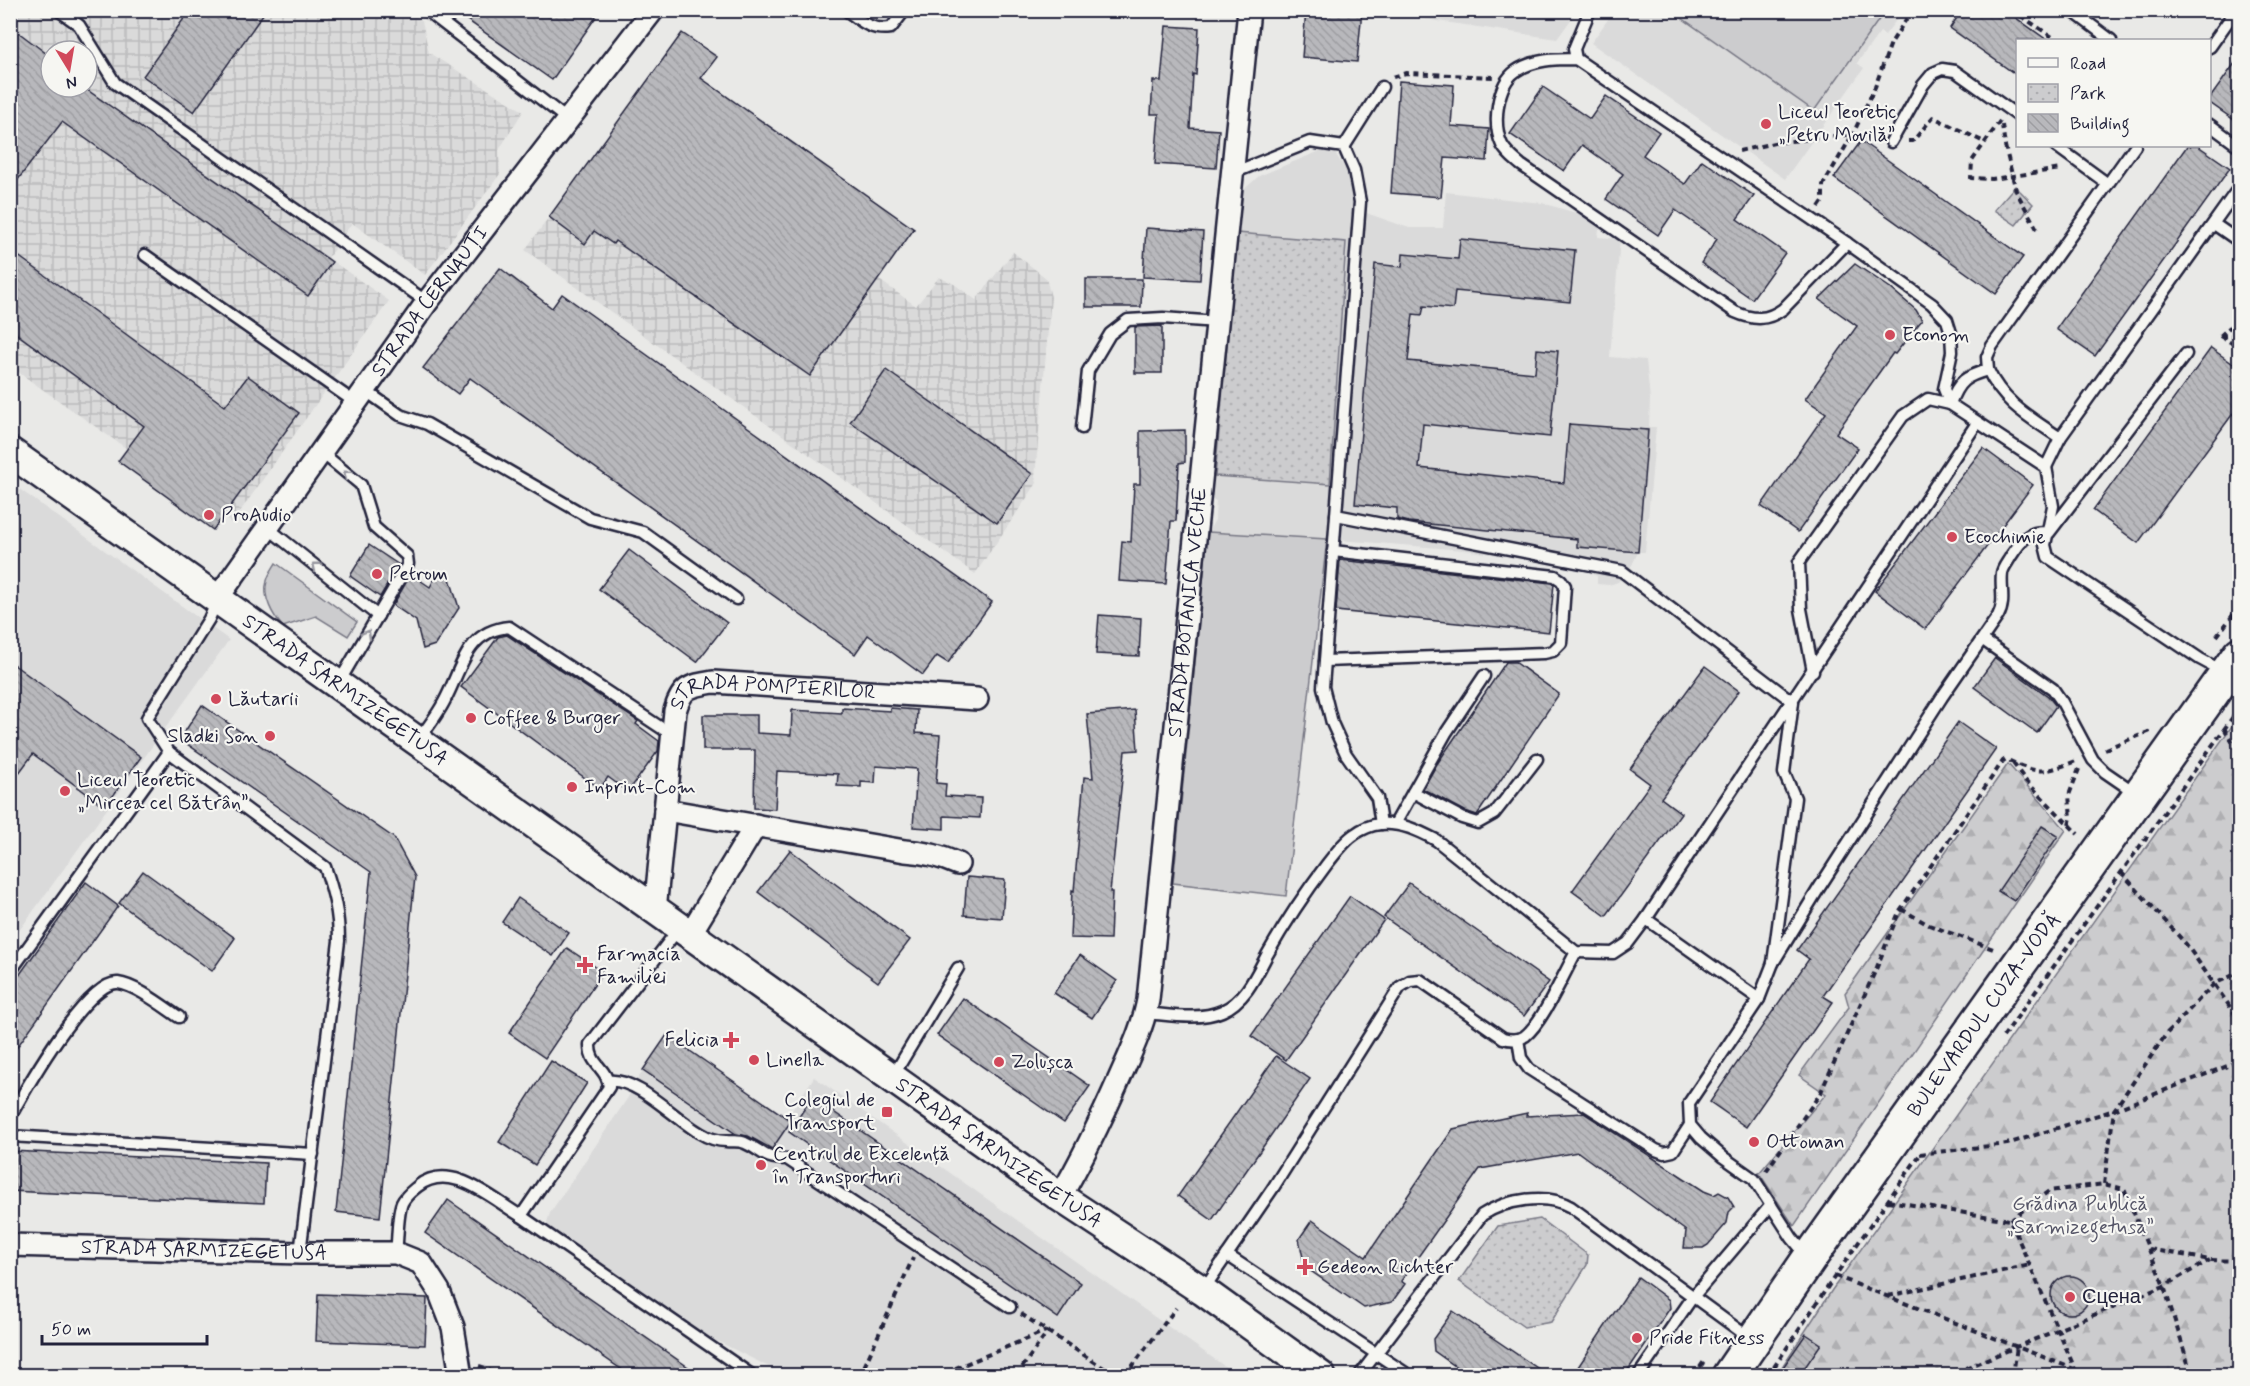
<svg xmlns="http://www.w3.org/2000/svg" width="2250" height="1386" font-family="Mynerve,sans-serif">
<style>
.built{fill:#dadada}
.industrial{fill:url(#industrial-grid);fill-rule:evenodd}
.grass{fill:#ccccce;stroke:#777784;stroke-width:1.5}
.forest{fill:url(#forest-firs);stroke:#777784;stroke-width:1.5}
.park{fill:url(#park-dots);stroke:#777784;stroke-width:1.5}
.building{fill:url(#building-back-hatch);stroke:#22223b;stroke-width:1.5}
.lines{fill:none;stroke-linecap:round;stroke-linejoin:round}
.service-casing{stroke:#22223b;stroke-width:15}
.minor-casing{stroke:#22223b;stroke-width:26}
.secondary-casing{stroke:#22223b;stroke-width:33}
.primary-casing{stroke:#22223b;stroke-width:38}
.path{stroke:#22223b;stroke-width:4;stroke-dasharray:6 4.5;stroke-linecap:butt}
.service{stroke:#f6f6f2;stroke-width:10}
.minor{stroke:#f6f6f2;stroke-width:21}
.secondary{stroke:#f6f6f2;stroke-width:28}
.primary{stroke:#f6f6f2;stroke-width:33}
.oneway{stroke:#9797a0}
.poi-dot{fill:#d1495b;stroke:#f6f6f2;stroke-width:2}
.labels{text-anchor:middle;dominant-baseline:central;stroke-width:4.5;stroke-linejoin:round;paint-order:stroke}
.poi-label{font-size:20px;fill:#22223b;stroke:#f6f6f2;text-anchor:start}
.street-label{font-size:20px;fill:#22223b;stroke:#f6f6f2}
.park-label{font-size:20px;fill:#555567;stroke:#f6f6f2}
</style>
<defs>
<pattern id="industrial-grid" width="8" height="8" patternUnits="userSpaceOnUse" patternTransform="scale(1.5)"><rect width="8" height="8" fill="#dadada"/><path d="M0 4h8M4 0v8" fill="none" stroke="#bbbbbc"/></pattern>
<pattern id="forest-firs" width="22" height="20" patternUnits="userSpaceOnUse" patternTransform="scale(1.5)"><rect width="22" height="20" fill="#ccccce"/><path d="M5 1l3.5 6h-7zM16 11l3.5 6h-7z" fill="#afafb2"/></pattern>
<pattern id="park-dots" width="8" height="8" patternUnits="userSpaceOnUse" patternTransform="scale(1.5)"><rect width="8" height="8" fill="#ccccce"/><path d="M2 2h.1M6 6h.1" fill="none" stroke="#afafb2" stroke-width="1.8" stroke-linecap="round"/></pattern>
<pattern id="building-back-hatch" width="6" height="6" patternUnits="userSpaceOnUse" patternTransform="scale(1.5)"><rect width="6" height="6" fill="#b8b8bc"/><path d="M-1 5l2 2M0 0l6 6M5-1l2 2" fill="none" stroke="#9e9ea2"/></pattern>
</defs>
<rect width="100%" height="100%" fill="#e9e9e7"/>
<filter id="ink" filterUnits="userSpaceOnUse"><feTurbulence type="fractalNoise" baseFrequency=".0167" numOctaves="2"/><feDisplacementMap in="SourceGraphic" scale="12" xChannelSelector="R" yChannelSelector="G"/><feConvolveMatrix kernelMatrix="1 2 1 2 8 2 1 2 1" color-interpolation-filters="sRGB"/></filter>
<g filter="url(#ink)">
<g class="built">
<path d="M1386,10H1577V11L1557,39L1385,13Z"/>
<path d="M1625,10L1903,11L1885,35L1880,32L1857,63L1864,68L1785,179L1591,43L1614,11L1624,12Z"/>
<path d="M1325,149L1335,153L1348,173L1353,189L1355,209L1409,228H1443L1446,192L1542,203L1600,220L1598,237L1620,239L1610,357L1646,360L1650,399L1649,427H1656L1645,552H1638L1632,565L1618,582L1609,585L1597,584V576L1572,565L1464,550L1327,539L1286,896L1173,883L1208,532L1215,520L1216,501L1210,500L1241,192L1259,176Z"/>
<path d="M11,483L229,640L11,942Z"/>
<path d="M667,1035L787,1118L814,1077L1237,1375H785L681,1323L550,1232L547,1222L550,1213L627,1099L643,1070Z"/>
</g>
<g class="industrial">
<path d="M11,11H407L422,21L429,53L523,111L499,150L500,174L425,275L352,223L328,258L389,301L232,523L11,367ZM51,51H87V87H51Z"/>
<path d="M620,119L684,142L916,306L939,277L954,284L976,300L1013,252L1046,278L1051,297L1035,476L1037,483L975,574L525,250Z"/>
</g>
<g class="grass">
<path d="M1672,11H1885L1814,111Z"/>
<path d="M1208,532L1327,539L1286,896L1173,883Z"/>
<path d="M276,563L357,622L348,636L316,616L283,627C273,616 262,597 267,581C268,575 273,568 276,563Z"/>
</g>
<g class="forest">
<path d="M2239,716V1375L1776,1376L1832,1290Z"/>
<path d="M2008,764L2066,830L1794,1226L1759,1173L1826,1094L1799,1075L1849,1007L1845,993Z"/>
</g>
<g class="park">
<path d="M2015,186L2033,204L2016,225L1994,210Z"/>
<path d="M1237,233L1346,242L1330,484L1215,476Z"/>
<path d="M1540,1219L1588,1255L1587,1265L1551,1322L1524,1327L1459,1281L1498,1226Z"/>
</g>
<g class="building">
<path d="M190,10H266L194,112L143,76Z"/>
<path d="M453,10H586L596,17L552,80Z"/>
<path d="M1306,10H1362L1357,62L1302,57Z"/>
<path d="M1962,10H2005L2047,40H2018V76L1950,28Z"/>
<path d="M1166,26L1199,28L1196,75L1193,74L1190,128L1219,130L1216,168L1155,164L1159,114H1151L1153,81H1161Z"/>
<path d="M18,32L51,57V87H83L332,262L308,296L62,122L10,190V41Z"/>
<path d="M682,33L717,57L701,78L914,229L810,376L615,241L613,244L594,231L585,244L549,217Z"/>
<path d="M2240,56V124L2210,103V98Z"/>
<path d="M1399,81L1454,85L1451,126L1489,129L1487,161L1445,158L1441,197L1391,193Z"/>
<path d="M1543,87L1590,119L1606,96L1659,132L1643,155L1685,184L1702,160L1754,196L1737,219L1785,253L1752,299L1701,263L1717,239L1675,210L1658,235L1606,199L1623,174L1582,145L1564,171L1510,134Z"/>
<path d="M1861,141L2023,257L1996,294L1834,178Z"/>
<path d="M2187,146H2198L2230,168L2095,356L2056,329Z"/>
<path d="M1146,228L1203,232L1200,280L1143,277Z"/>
<path d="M1460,239L1575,250L1570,302L1455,291L1453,309L1424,306L1422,315L1413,314L1408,361L1535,373L1537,349L1558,351L1550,437L1423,424L1419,468L1564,483L1569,424L1648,430L1638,552L1577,547V539L1409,522L1397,519V508L1355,504L1375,264L1402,267L1403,254L1458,259Z"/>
<path d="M10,250L225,406L248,376L299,413L213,530L118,461L144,426L10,329Z"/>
<path d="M1855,264L1889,287L1916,310L1922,320L1895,354L1893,353L1836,433L1858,448L1798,532L1761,506L1826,413L1805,399L1857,326L1819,299Z"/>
<path d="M500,268L552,308L562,294L992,602L948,663L937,656L923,675L868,635L855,654L470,378L458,394L423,368Z"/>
<path d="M1086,279H1142L1141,307H1086Z"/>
<path d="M1162,326V373H1135V327Z"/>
<path d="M2211,348L2240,369V404L2138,543L2093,510Z"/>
<path d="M886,370L1032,474L997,523L850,422Z"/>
<path d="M1185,430V462L1179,463L1176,521H1171L1166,584L1119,581L1122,541L1131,542L1134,484H1140V431Z"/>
<path d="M1983,448L2033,485L1925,629L1875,591Z"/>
<path d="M369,545L399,565L380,597L350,576Z"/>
<path d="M629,550L727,623L697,662L599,589Z"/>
<path d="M1340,560L1552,583L1554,584L1549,632L1336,611Z"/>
<path d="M448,572L459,608L435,645L423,649L416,621L393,605L411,574L430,587L437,574Z"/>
<path d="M1099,615L1141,618L1139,656L1096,654Z"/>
<path d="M507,635L638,721L636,724L659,741L658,751L628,792L608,777L600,789L461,687L498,637Z"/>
<path d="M1995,658L2048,696L2056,706L2037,733L1974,687Z"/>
<path d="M10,662L141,757L105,807L33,754L10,785Z"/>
<path d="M1506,662H1515L1559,694L1477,815L1465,811L1423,789L1437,764Z"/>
<path d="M1705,666L1739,691L1661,798L1681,813L1606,916L1572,891L1650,784L1630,769Z"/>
<path d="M202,705L394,838L415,877L380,1217L336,1212L371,872L180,739Z"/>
<path d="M842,708L890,711V708L917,710L916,733L940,735L936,783L946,784L945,796L981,798L980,818L944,816V829L913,827L917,769L876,766L875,783L861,782V787L837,786L838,774L777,771L775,809L754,808L755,750H703V715H757V733L791,735L792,710L842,713Z"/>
<path d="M1135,710L1138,750L1125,751L1110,892H1112L1110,939L1070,938L1072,890L1074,891L1084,777L1093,778L1087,714Z"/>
<path d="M1958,722L1996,749L1823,996L1833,1002L1746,1127L1710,1102L1809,959L1797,950Z"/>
<path d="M2042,826L2058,836L2014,901L1998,891Z"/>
<path d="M790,850L910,940L878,982L758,892Z"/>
<path d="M143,871L235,938L212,971L119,903Z"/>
<path d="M967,877L1005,880L1002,918L964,915Z"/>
<path d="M86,882L118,906L10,1057V988Z"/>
<path d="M1409,883L1549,982L1524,1016L1384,917Z"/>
<path d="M1350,896L1384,920L1286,1060L1251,1036Z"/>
<path d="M518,898L569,933L553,956L502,922Z"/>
<path d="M567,948L603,972L545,1058L509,1033Z"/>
<path d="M1080,955L1117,981L1092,1018L1054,993Z"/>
<path d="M963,998L1090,1086L1064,1123L937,1035Z"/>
<path d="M667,1035L791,1121L772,1149L748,1136L736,1134L643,1070Z"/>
<path d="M1276,1056L1310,1079L1212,1220L1178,1196Z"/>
<path d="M551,1061L587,1083L535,1165L499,1142Z"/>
<path d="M812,1097L1081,1283L1058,1318L789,1132Z"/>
<path d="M1527,1113L1526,1116L1584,1113L1704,1191L1714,1195L1719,1192L1728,1197L1734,1207L1729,1212L1727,1223L1708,1245L1703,1248H1684L1686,1231L1578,1152L1480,1169L1401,1281L1405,1284L1392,1302L1364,1308L1305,1267L1299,1239L1312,1220L1366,1257L1453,1129Z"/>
<path d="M10,1151L266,1163L264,1203L10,1191Z"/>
<path d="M448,1200L701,1376H631L425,1233Z"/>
<circle cx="2070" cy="1295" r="19"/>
<path d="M1638,1277L1669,1300L1670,1308L1624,1376H1572Z"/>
<path d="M318,1294L427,1298L425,1345L316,1341Z"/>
<path d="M1453,1311L1549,1376H1469L1434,1351L1433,1339Z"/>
<path d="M1806,1334L1821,1344L1799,1376H1777Z"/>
</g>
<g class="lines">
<g class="service-casing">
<g id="service">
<path d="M58,10L79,25L115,83L427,302"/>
<path d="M426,10L568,120"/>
<path d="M846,10C862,22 871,31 891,28L905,10"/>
<path d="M2071,10L2111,40"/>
<path d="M2210,47L2236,10"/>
<path d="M1576,59C1556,59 1534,59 1516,71C1497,84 1492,124 1502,145C1507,154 1514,159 1521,165L1735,312C1753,320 1767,321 1783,309L1847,243L1576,59L1574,49L1590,10"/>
<path d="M2210,125L2240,147"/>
<path d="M1891,142L1923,85L1933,73L1942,69L1955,71L2018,116"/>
<path d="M2056,146L2108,184"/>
<path d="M1344,147L1382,87"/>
<path d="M1233,173L1310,142L1344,147L1354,170L1360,202L1336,515L1622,571L1793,702L1784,773L1795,798L1773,963"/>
<path d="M2214,224L2240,242"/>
<path d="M1847,243L1932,304L1947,320L1951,333L1952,352L1944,389L1950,404L2046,467L2053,506L2045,545L2048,557L2200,659L2224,672"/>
<path d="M145,255L356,403"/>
<path d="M1988,370L1987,357L1992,346L2135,146"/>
<path d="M366,391L400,415L427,424L590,518L643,532L736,599"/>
<path d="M1082,428L1088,371L1110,334L1128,320L1163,318L1217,322"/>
<path d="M2060,438L2240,186"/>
<path d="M321,452L361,485L374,527L407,556L408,564L338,684"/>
<path d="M1336,515L1323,687L1332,723L1346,754L1377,798L1381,824"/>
<path d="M268,528L378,616"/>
<path d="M1983,640L2053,689L2062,702L2093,760L2105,772L2137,794"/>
<path d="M1325,661L1544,653L1553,651L1561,643L1565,586L1561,580L1555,576L1333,551"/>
<path d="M1813,671L1801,609L1799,562L1903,416L1928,399L1950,404C1958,381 1966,376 1988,370C2003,403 2031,418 2060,438L2046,467"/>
<path d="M419,739C428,727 438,714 445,700C462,668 466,631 509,627L672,735"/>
<path d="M169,752L147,718L209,619L217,601"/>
<path d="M1413,792L1462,818L1478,823L1494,814L1537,759"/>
<path d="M1395,824L1446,733L1484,676"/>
<path d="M1646,919L1977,423"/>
<path d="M10,972L169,752L325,867C334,893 339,914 339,941L300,1253"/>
<path d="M1146,1013C1170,1015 1199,1021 1222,1011C1245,1001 1256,976 1267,955C1285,923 1305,893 1327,864C1335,854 1344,841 1355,834C1362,829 1371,825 1380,824C1401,822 1419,831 1436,840L1576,952L1613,953L1628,943L1646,919L1759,999"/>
<path d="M1518,1039L1521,1058L1529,1069L1656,1150L1664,1153L1673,1151L1690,1125"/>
<path d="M893,1076L958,968"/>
<path d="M608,1081C637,1077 675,1119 700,1133C708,1138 717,1141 726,1141C732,1142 739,1140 745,1143C764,1151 762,1159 787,1159L1010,1307"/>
<path d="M10,1117C25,1090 87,980 118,983C136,985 164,1007 179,1017"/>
<path d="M10,1136L313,1154"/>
<path d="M521,1216L753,1376"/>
<path d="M396,1253C398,1240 397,1215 402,1203C406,1195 412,1191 418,1186C451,1160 492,1199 521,1216L609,1087C607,1067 589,1065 590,1044L680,927"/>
<path d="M1227,1255L1410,1376"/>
<path d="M1807,1256L1792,1238L1754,1179L1723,1157L1701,1138L1690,1125L1689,1103L1759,999L1773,963L1819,888L1942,697L1998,616C2006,601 2000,589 2002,573C2003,567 2008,562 2011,556C2021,541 2029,529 2049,533L2186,354"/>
<path d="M1203,1290L1273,1188L1400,987L1410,981L1420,980L1503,1038C1510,1040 1518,1041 1525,1036C1543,1022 1564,973 1576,952"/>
<path d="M1359,1376L1482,1215C1505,1200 1546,1192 1571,1207L1751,1339"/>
<path d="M1638,1376L1692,1298L1771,1205"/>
</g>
</g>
<g class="minor-casing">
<g id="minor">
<path id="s1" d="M217,599L427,302L653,10"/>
<path d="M665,810L905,851C925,852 940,856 958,864"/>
<path id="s2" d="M655,910L675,711C682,687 689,686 713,682L977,699"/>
<path d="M690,934L756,825"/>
<path id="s3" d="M1060,1197C1083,1158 1102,1118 1120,1077C1131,1052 1143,1027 1148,1000L1249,10"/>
<path id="s4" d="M10,1245L300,1253H396L421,1263L439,1291L453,1327L461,1376"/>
</g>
</g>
<g class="secondary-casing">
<g id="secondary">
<path id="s5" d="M10,452L1060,1197L1203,1291L1321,1376"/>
</g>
</g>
<g class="primary-casing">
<g id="primary">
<path id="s6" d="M1729,1376L1809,1259L2240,654"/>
</g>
</g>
<g class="path">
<path d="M2012,10L2057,40"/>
<path d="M1393,77L1406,73L1493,77"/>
<path d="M2000,121L1972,161L1971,178L1992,179L2061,169"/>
<path d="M2002,125L2005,146L2016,191L2037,229"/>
<path d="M1877,139L1853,134L1875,87L1891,43L1912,10"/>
<path d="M1908,141H1913L1933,117L1984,142"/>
<path d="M1739,151L1774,143L1853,134"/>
<path d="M1819,207L1823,201V185L1853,134"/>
<path d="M2220,336L2240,318"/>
<path d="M2220,336L2240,348"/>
<path d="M2220,336L2240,335"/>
<path d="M2217,636L2240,606"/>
<path d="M2224,728L2240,755"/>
<path d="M2105,749L2151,731"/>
<path d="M2013,763L2025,780L2078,834"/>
<path d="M2069,825L2071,818L2069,795L2079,769"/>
<path d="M2121,872L2186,944L2240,1021"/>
<path d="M1901,909L1929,925L1996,950"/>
<path d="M2003,1037L2240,707"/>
<path d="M1920,1154L2007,1144L2114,1110L2240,1061"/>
<path d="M1766,1171L1820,1094L1877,967L1899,912L2003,761L2006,759C2038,775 2044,773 2076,761"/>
<path d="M2104,1184L2114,1110L2167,1033L2214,984L2240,972"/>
<path d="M1888,1201L2010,1220L2078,1376"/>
<path d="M2010,1220L2049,1191L2104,1184L2124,1189L2164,1286L2192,1376"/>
<path d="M2149,1249L2210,1260L2240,1261"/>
<path d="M1835,1276L2092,1376"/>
<path d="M1888,1296L2030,1265"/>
<path d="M1021,1314L1116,1376"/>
<path d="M479,1366L486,1368L498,1376"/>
<path d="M860,1376L913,1258"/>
<path d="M936,1376L1046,1331"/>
<path d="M1016,1376L1048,1331"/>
<path d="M1125,1376L1176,1308"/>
<path d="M1694,1376L1705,1360"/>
<path d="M1768,1376L1835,1276L1919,1156"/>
<path d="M1946,1376L2164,1286L2210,1260"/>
<path d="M2013,1376L2017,1346"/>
</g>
<use href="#service" class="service"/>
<use href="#minor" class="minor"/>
<use href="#secondary" class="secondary"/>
<use href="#primary" class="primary"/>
</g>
<defs><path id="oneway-chevron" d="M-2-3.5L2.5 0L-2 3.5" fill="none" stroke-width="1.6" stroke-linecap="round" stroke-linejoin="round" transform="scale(1.5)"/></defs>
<g class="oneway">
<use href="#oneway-chevron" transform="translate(347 474) rotate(-140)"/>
<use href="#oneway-chevron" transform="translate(316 566) rotate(-141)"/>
<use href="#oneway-chevron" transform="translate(367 634) rotate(-60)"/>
</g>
</g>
<g class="poi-dot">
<circle cx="1766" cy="124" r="6"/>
<circle cx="1890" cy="335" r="6"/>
<circle cx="209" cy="515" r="6"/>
<circle cx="1952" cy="537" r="6"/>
<circle cx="377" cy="574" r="6"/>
<circle cx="216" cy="699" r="6"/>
<circle cx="471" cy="718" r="6"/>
<circle cx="270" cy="736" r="6"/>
<circle cx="572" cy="787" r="6"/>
<circle cx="65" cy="791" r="6"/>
<path d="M582 956h6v6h6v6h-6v6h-6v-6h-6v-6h6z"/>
<path d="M728 1031h6v6h6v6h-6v6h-6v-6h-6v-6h6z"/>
<circle cx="754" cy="1060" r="6"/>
<circle cx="999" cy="1062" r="6"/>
<rect x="881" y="1106" width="12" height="12" rx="3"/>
<circle cx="1754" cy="1142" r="6"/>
<circle cx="761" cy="1165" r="6"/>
<path d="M1302 1258h6v6h6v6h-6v6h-6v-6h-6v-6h6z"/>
<circle cx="2070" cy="1297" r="6"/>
<circle cx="1637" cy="1338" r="6"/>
</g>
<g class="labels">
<g class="poi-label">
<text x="1778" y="112">Liceul Teoretic<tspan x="1778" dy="23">„Petru Movilă”</tspan></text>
<text x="1902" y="335">Econom</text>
<text x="221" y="515">ProAudio</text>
<text x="1964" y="537">Ecochimie</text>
<text x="389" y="574">Petrom</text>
<text x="228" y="699">Lăutarii</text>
<text x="483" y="718">Coffee &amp; Burger</text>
<text x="258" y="736" text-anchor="end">Sladki Son</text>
<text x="77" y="780">Liceul Teoretic<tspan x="77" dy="23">„Mircea cel Bătrân”</tspan></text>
<text x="584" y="787">Inprint-Com</text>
<text x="597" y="954">Farmacia<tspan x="597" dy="23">Familiei</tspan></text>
<text x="719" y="1040" text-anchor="end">Felicia</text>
<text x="766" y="1060">Linella</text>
<text x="1011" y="1062">Zolușca</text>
<text x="875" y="1100" text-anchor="end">Colegiul de<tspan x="875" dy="23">Transport</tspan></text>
<text x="1766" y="1142">Ottoman</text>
<text x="773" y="1154">Centrul de Excelență<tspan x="773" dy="23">în Transporturi</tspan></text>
<text x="1317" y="1267">Gedeon Richter</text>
<text x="2082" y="1297">Сцена</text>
<text x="1649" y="1338">Pride Fitness</text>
</g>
<g class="street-label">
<text stroke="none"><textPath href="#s1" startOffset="366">STRADA CERNĂUȚI</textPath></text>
<text stroke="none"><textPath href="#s3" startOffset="606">STRADA BOTANICA VECHE</textPath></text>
<text stroke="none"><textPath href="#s5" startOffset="411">STRADA SARMIZEGETUSA</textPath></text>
<text stroke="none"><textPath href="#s2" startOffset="309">STRADA POMPIERILOR</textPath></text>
<text stroke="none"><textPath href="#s6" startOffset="442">BULEVARDUL CUZA-VODĂ</textPath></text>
<text stroke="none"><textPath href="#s5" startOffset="1212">STRADA SARMIZEGETUSA</textPath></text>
<text stroke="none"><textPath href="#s4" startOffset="194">STRADA SARMIZEGETUSA</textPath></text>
</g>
<g class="park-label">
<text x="2080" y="1204">Grădina Publică<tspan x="2080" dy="23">„Sarmizegetusa”</tspan></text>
</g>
</g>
<rect width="2250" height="1386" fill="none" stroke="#f6f6f2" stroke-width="36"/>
<rect x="18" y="18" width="2214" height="1350" fill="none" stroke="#22223b" stroke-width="2" filter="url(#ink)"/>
<rect x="2016" y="39" width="195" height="108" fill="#f6f6f2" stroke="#a1a1a9" stroke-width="1.5"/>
<rect x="2028" y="58" width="30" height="9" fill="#f6f6f2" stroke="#a1a1a9" stroke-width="1.5"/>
<text x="2070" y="69" font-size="18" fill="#22223b">Road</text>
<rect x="2028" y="84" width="30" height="18" fill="url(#park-dots)" stroke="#a1a1a9" stroke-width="1.5"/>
<text x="2070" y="99" font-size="18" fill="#22223b">Park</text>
<rect x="2028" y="114" width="30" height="18" fill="url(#building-back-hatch)" stroke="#a1a1a9" stroke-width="1.5"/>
<text x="2070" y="129" font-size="18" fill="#22223b">Building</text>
<g transform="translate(69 69) rotate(169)"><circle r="28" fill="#f6f6f2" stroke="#a1a1a9" stroke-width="1.5"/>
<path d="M0-4.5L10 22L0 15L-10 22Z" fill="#d1495b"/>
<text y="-9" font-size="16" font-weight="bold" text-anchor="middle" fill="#22223b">N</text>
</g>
<path d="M42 1335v9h165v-9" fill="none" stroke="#22223b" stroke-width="3"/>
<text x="51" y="1335" font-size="18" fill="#22223b" stroke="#f6f6f2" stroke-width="4.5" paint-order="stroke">50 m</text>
</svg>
